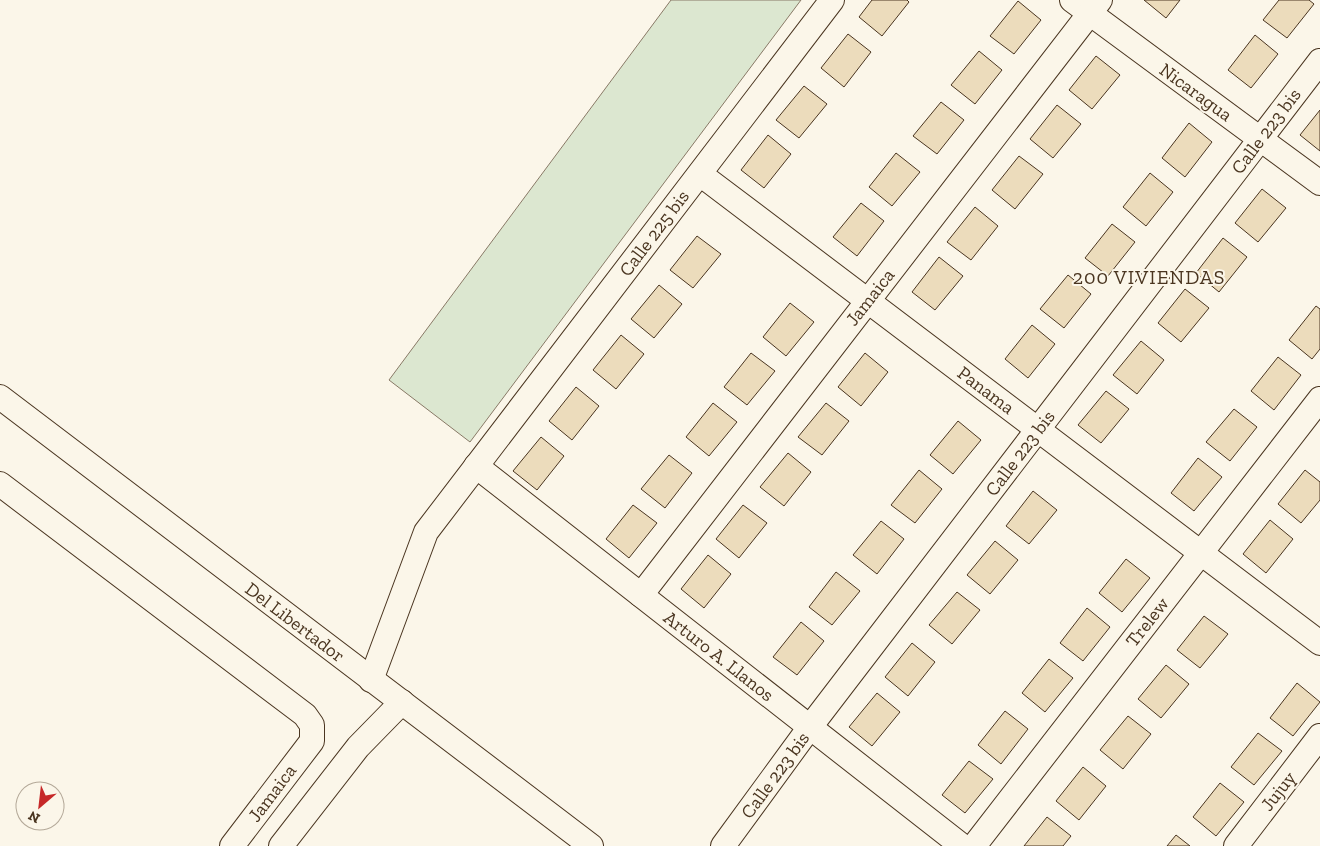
<svg xmlns="http://www.w3.org/2000/svg" width="1320" height="846" font-family="'Zilla Slab',serif">
<style>
.green{fill:#dce7d0;stroke:#887966}
.building{fill:#ecdcbc;stroke:#4a3520}
.lines{fill:none;stroke-linecap:round;stroke-linejoin:round}
.minor-casing{stroke:#4a3520;stroke-width:26}
.minor{stroke:#fbf6e9;stroke-width:24}
.labels{text-anchor:middle;dominant-baseline:central;stroke-width:4;stroke-linejoin:round;paint-order:stroke}
.street-label{font-size:19px;fill:#4a3520;stroke:#fbf6e9}
.neighbourhood-label{font-size:20px;letter-spacing:1px;fill:#4a3520;stroke:#fbf6e9}
</style>
<rect width="100%" height="100%" fill="#fbf6e9"/>
<path class="green" d="M671,0H801L470,442L389,380Z"/>
<g class="building">
<path d="M872,0H907L909,2L882,36L859,17Z"/>
<path d="M1144,0H1180L1166,18Z"/>
<path d="M1279,0H1309L1314,4L1287,38L1263,20Z"/>
<path d="M1018,1L1041,20L1014,54L990,36Z"/>
<path d="M848,34L871,52L844,87L821,68Z"/>
<path d="M1255,35L1278,54L1251,88L1228,70Z"/>
<path d="M979,51L1002,70L975,104L951,85Z"/>
<path d="M1096,56L1120,75L1092,109L1069,90Z"/>
<path d="M804,86L827,104L799,138L776,120Z"/>
<path d="M941,102L964,120L937,154L913,136Z"/>
<path d="M1057,105L1081,124L1053,158L1030,139Z"/>
<path d="M1320,110V151L1300,135Z"/>
<path d="M1189,123L1212,142L1185,177L1162,158Z"/>
<path d="M768,135L791,154L764,188L741,170Z"/>
<path d="M896,153L920,172L892,206L869,187Z"/>
<path d="M1019,156L1043,174L1015,209L992,190Z"/>
<path d="M1150,173L1173,192L1146,226L1123,207Z"/>
<path d="M1262,189L1286,208L1258,242L1235,223Z"/>
<path d="M861,203L884,221L857,256L833,237Z"/>
<path d="M975,207L998,226L971,260L947,242Z"/>
<path d="M1112,224L1135,242L1108,276L1085,258Z"/>
<path d="M697,236L721,254L693,288L670,270Z"/>
<path d="M1223,238L1247,257L1219,292L1196,273Z"/>
<path d="M939,257L963,276L935,310L912,292Z"/>
<path d="M1068,275L1091,294L1064,328L1040,309Z"/>
<path d="M659,285L682,304L654,338L631,319Z"/>
<path d="M1185,289L1209,308L1181,342L1158,323Z"/>
<path d="M790,303L814,322L786,356L763,337Z"/>
<path d="M1316,306L1320,309V349L1312,359L1289,340Z"/>
<path d="M1032,325L1055,344L1028,378L1005,359Z"/>
<path d="M621,335L644,354L616,389L593,370Z"/>
<path d="M1141,341L1164,360L1137,394L1113,375Z"/>
<path d="M751,353L775,371L747,405L724,387Z"/>
<path d="M865,353L888,372L861,406L838,387Z"/>
<path d="M1278,357L1301,375L1274,410L1251,391Z"/>
<path d="M576,387L599,406L572,440L549,421Z"/>
<path d="M1106,391L1129,409L1101,443L1078,425Z"/>
<path d="M713,403L737,422L709,456L686,437Z"/>
<path d="M826,403L849,421L822,455L798,437Z"/>
<path d="M1234,409L1257,427L1230,461L1206,442Z"/>
<path d="M958,421L981,440L953,474L930,455Z"/>
<path d="M541,437L564,456L537,490L513,471Z"/>
<path d="M788,453L811,472L784,506L760,487Z"/>
<path d="M669,455L692,473L665,508L641,489Z"/>
<path d="M1198,458L1222,477L1194,511L1171,493Z"/>
<path d="M919,470L942,489L915,523L891,505Z"/>
<path d="M1305,470L1320,482V500L1301,523L1278,504Z"/>
<path d="M1033,491L1057,510L1029,544L1006,526Z"/>
<path d="M633,505L657,523L629,558L606,539Z"/>
<path d="M743,505L767,523L739,558L716,539Z"/>
<path d="M1270,520L1293,539L1266,573L1243,554Z"/>
<path d="M881,521L904,539L877,574L853,555Z"/>
<path d="M995,541L1018,560L990,594L967,575Z"/>
<path d="M708,555L731,574L704,608L681,589Z"/>
<path d="M1126,559L1150,578L1122,612L1099,593Z"/>
<path d="M836,572L860,591L832,625L809,607Z"/>
<path d="M957,592L980,610L952,644L929,625Z"/>
<path d="M1087,608L1110,627L1083,661L1060,643Z"/>
<path d="M1204,616L1228,634L1200,668L1177,650Z"/>
<path d="M801,622L824,641L797,675L773,657Z"/>
<path d="M912,643L935,662L908,696L885,677Z"/>
<path d="M1049,659L1073,678L1045,712L1022,693Z"/>
<path d="M1166,665L1189,684L1161,718L1138,699Z"/>
<path d="M1297,683L1320,702L1293,736L1270,718Z"/>
<path d="M877,693L900,712L872,746L849,727Z"/>
<path d="M1005,711L1028,729L1001,764L978,745Z"/>
<path d="M1128,716L1151,734L1123,769L1100,750Z"/>
<path d="M1258,733L1282,751L1254,785L1231,767Z"/>
<path d="M969,761L993,779L965,813L942,795Z"/>
<path d="M1083,767L1106,786L1079,820L1056,801Z"/>
<path d="M1220,783L1244,802L1216,836L1193,817Z"/>
<path d="M1047,817L1071,836L1063,846H1024Z"/>
<path d="M1176,835L1190,846H1167Z"/>
</g>
<g class="lines">
<g class="minor-casing">
<g id="minor">
<path d="M1072,0L1320,183"/>
<path d="M700,174L1320,643"/>
<path d="M0,397L591,846"/>
<path d="M476,466L962,846"/>
<path d="M0,484L305,715L312,725V741L232,846"/>
<path d="M641,595L1100,0"/>
<path d="M371,680L426,532L832,0"/>
<path d="M281,846L358,747L402,702"/>
<path d="M723,846L810,727L1320,61"/>
<path d="M974,846L1320,399"/>
<path d="M1236,846L1320,736"/>
</g>
</g>
<use href="#minor" class="minor"/>
</g>
<g class="labels">
<g class="street-label">
<text transform="translate(1196 92) rotate(36)">Nicaragua</text>
<text transform="translate(1266 131) rotate(-53)">Calle 223 bis</text>
<text transform="translate(654 233) rotate(-53)">Calle 225 bis</text>
<text transform="translate(870 297) rotate(-52)">Jamaica</text>
<text transform="translate(986 390) rotate(37)">Panama</text>
<text transform="translate(1020 453) rotate(-53)">Calle 223 bis</text>
<text transform="translate(295 622) rotate(37)">Del Libertador</text>
<text transform="translate(1147 622) rotate(-52)">Trelew</text>
<text transform="translate(719 656) rotate(38)">Arturo A. Llanos</text>
<text transform="translate(775 775) rotate(-54)">Calle 223 bis</text>
<text transform="translate(1278 791) rotate(-52)">Jujuy</text>
<text transform="translate(272 793) rotate(-53)">Jamaica</text>
</g>
<g class="neighbourhood-label">
<text x="1149" y="277">200 VIVIENDAS</text>
</g>
</g>
<g transform="translate(40 806) rotate(208)"><circle r="24" fill="#fbf6e9" stroke="#b4a999"/>
<path d="M0-4L9 19L0 12L-9 19Z" fill="#c62828"/>
<text y="-8" font-size="14" font-weight="bold" text-anchor="middle" fill="#4a3520">N</text>
</g>
</svg>
